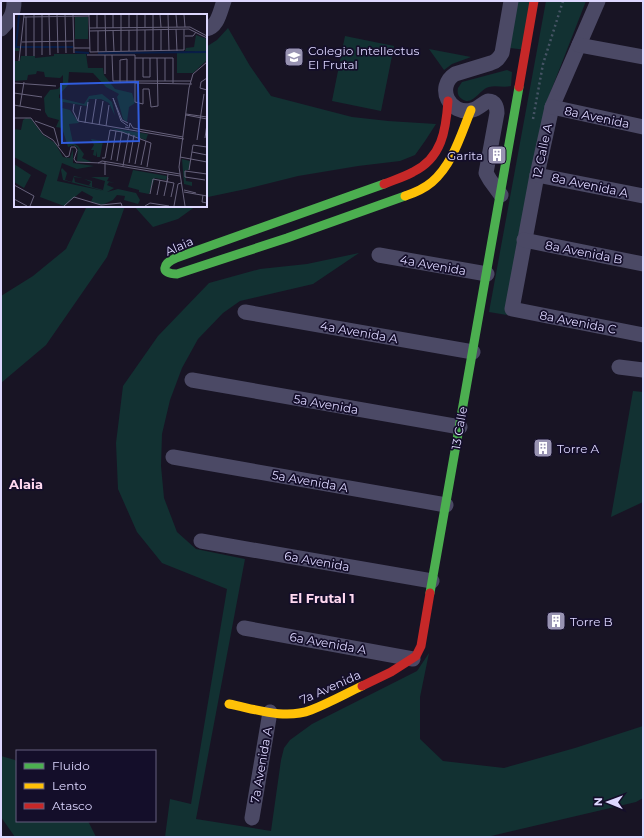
<svg xmlns="http://www.w3.org/2000/svg" width="644" height="838" font-family="Montserrat,sans-serif">
<style>
.green{fill:#123132}
.lines{fill:none;stroke-linecap:round;stroke-linejoin:round}
.path{stroke:#465465;stroke-width:2.5;stroke-dasharray:2 3;stroke-linecap:butt}
.street{stroke:#4b4965;stroke-width:15}
.fast{stroke:#4caf50;stroke-width:9}
.slow{stroke:#ffc107;stroke-width:9}
.jam{stroke:#c62828;stroke-width:9}
.labels{text-anchor:middle;dominant-baseline:central;stroke-width:3.5;stroke-linejoin:round;paint-order:stroke}
.poi-label{font-size:12px;fill:#ddd7ff;stroke:#140e2a;text-anchor:start}
.street-label{font-size:12px;fill:#ddd7ff;stroke:#140e2a}
.neighbourhood-label{font-size:13px;font-weight:bold;fill:#ffd9f0;stroke:#140e2a}
.inset-river{fill:none;stroke:#081d47;stroke-width:2}
.inset-road{fill:none;stroke:#67627c;stroke-width:1}
.view{fill:#305cdc;fill-opacity:0.15;stroke:#305cdc;stroke-width:2}
.inset-edge{fill:none;stroke:#ddd7ff;stroke-width:2}
</style>
<rect width="100%" height="100%" fill="#181424"/>
<g class="green">
<path d="M511,1H534L526,50L503,47Z"/>
<path d="M546,1H586L547,101L507,315L489,312Z"/>
<path d="M228,28L250,66L271,96L352,117L388,121L436,124L425,141L415,155L400,161L358,166L298,176L246,189L208,197L206,198V47L217,40Z"/>
<path d="M345,36L394,46L381,111L332,101Z"/>
<path d="M429,49L471,57L452,64L444,70Z"/>
<path d="M507,70L512,72L511,86C504,88 496,85 489,87C479,89 473,107 462,99C458,97 457,93 458,88L462,82Z"/>
<path d="M87,206H125L107,257L46,345L1,383V296L33,276L66,249L86,208Z"/>
<path d="M134,206H196L178,219L153,227Z"/>
<path d="M359,253L313,284L240,301L223,313L198,339L182,368L170,400L162,434L161,466L164,498L177,532L196,549L245,559L196,819L271,831L281,760L284,748L290,740L312,724L417,671L429,653L420,697V739L443,761L504,768L575,748L643,726V798L636,802L487,837H165L170,799L191,804L227,589L162,563L137,532L118,489L116,443L123,386L158,336L209,283L260,269L307,264Z"/>
<path d="M633,391L643,392V502L611,517Z"/>
<path d="M1,756L15,760L17,763V821H88L96,837H15L1,817Z"/>
</g>
<g class="lines">
<path class="path" d="M533,119L543,64L563,1"/>
<g class="street">
<path d="M598,1L552,107L537,175L512,309L643,335"/>
<path d="M1,29C10,20 14,14 14,1"/>
<path d="M206,29C218,27 220,11 224,1"/>
<path d="M579,45L643,57"/>
<path d="M552,107L643,127"/>
<path d="M537,175L643,196"/>
<path d="M501,195L490,180L486,173L497,113C497,107 495,101 488,101C483,103 478,109 472,110C450,116 435,87 455,74L491,63C497,61 499,58 502,53L511,1"/>
<path d="M524,240L643,264"/>
<path d="M379,255L487,274"/>
<path d="M245,312L473,352"/>
<path d="M619,367L643,370"/>
<path d="M192,380L460,427"/>
<path d="M173,457L446,505"/>
<path d="M201,541L432,581"/>
<path d="M244,628L413,659"/>
<path d="M252,818L270,712"/>
</g>
<g class="fast">
<path d="M384,184L176,258C163,263 159,274 177,274L287,238L405,196"/>
<path d="M430,593L519,87"/>
</g>
<g class="slow">
<path d="M405,196C414,193 425,188 432,182C453,164 461,134 471,110"/>
<path d="M229,704C255,709 285,720 311,710C329,703 345,694 362,686"/>
</g>
<g class="jam">
<path d="M519,87L534,1"/>
<path d="M384,184C394,180 404,177 413,172C442,158 446,130 448,101"/>
<path d="M362,686L391,672L416,656L421,646L430,593"/>
</g>
</g>
<defs>
<g id="school-square" transform="scale(1)"><rect x="-9" y="-9" width="18" height="18" rx="4" fill="#9893b2" stroke="#140e2a"/><path d="M0-5L7-2L0 1L-7-2ZM-4 1L0 2.5L4 1V4Q0 6-4 4Z" fill="#fff"/></g>
<g id="building-square" transform="scale(1)"><rect x="-9" y="-9" width="18" height="18" rx="4" fill="#9893b2" stroke="#140e2a"/><path d="M-4-6H4V6H1V3H-1V6H-4ZM-2.5-4.3h1.7v1.8h-1.7ZM.8-4.3h1.7v1.8H.8ZM-2.5-1h1.7V.8h-1.7ZM.8-1h1.7V.8H.8Z" fill="#fff"/></g>
</defs>
<g fill-rule="evenodd">
<use href="#school-square" x="294" y="57"/>
<use href="#building-square" x="497" y="155"/>
<use href="#building-square" x="543" y="448"/>
<use href="#building-square" x="556" y="621"/>
</g>
<g class="labels">
<g class="poi-label">
<text x="308" y="50">Colegio Intellectus<tspan x="308" dy="14">El Frutal</tspan></text>
<text x="483" y="155" text-anchor="end">Garita</text>
<text x="557" y="448">Torre A</text>
<text x="570" y="621">Torre B</text>
</g>
<g class="street-label">
<text transform="translate(597 117) rotate(12)">8a Avenida</text>
<text transform="translate(542 151) rotate(-78)">12 Calle A</text>
<text transform="translate(590 185) rotate(12)">8a Avenida A</text>
<text transform="translate(179 246) rotate(-24)">Alaia</text>
<text transform="translate(584 252) rotate(11)">8a Avenida B</text>
<text transform="translate(433 265) rotate(10)">4a Avenida</text>
<text transform="translate(578 322) rotate(11)">8a Avenida C</text>
<text transform="translate(359 332) rotate(10)">4a Avenida A</text>
<text transform="translate(326 404) rotate(10)">5a Avenida</text>
<text transform="translate(459 428) rotate(-80)">13 Calle</text>
<text transform="translate(310 481) rotate(10)">5a Avenida A</text>
<text transform="translate(317 561) rotate(10)">6a Avenida</text>
<text transform="translate(328 643) rotate(10)">6a Avenida A</text>
<text transform="translate(330 687) rotate(-24)">7a Avenida</text>
<text transform="translate(261 765) rotate(-80)">7a Avenida A</text>
</g>
<g class="neighbourhood-label">
<text x="26" y="484">Alaia</text>
<text x="322" y="598">El Frutal 1</text>
</g>
</g>
<g transform="translate(14 14)">
<rect width="193" height="193" fill="#181424"/>
<path d="M61,3H74V25H61ZM182,21L193,25V46L179,59H163V39H181V37H171L172,34L180,33ZM1,31L5,35V37H1V47H6L7,42H21V44L40,42V40H72L74,54H89L90,61L101,75L118,79L121,89L115,93L113,108L109,105L103,83L105,80L92,73L79,59L55,58L54,71L45,81V84L70,90L75,82L88,80L98,88L99,93L101,102L95,89L87,85H75L73,92L49,88L48,94L56,96L65,109L55,110L59,129L64,132L70,140L68,144L80,149L63,147L64,134L59,131L54,133L48,114L42,113L45,106L34,103L31,98L30,84L36,76L44,75L49,69V61L46,64L31,63L30,58L23,57L22,60L14,61L13,66L0,67ZM12,104L17,105L29,121L41,129L49,143L56,144L59,135V149L80,152L63,155L48,149L43,167L90,177L49,166L47,156L48,154L53,159L51,166L58,168L60,162L69,164L60,163L61,168L77,172L75,171L77,168L70,165L78,167V173L89,176L91,167L77,163H95L93,167L101,169L95,168L93,171L100,174L93,178L104,175L122,179L126,186L124,190L110,186L111,182L103,181L99,186L88,191L77,188L79,183L68,177L50,192L26,183L33,161L0,143V115L7,116L9,106ZM96,114L134,120L132,126ZM77,125L89,127L86,143H83V137L82,142L79,141L80,136H77L80,131ZM168,145L176,147L175,156H171L172,167L178,168V172L170,170ZM0,150L17,161L10,174L0,168ZM119,156L153,162L152,166L141,164L135,180L125,178V176L114,173Z" fill="#123132"/>
<path class="inset-river" d="M5,1L2,33H59M61,38L75,39M84,39L193,38"/>
<path class="inset-road" d="M20,1V42M28,1V41M35,1L36,41M43,1L44,39M51,1L52,39M59,1L60,39M75,1L76,38L170,36V15M83,1V14M91,1L92,37M99,1V14M107,1V37M115,1V14M123,1V37M131,1V14M139,1V37M146,1L147,13M154,1L155,37M162,1L163,13M170,1L171,13M10,3L75,2M12,3V42M75,14L176,13L193,22M162,15L163,37M99,16L100,37M115,16V37M131,16V37M147,16V37M75,17L175,15L193,24M84,17V38M171,22H179L182,18M8,28L60,27M60,34H76M73,41H121V88L129,90V75H135L137,93L144,92L143,44M91,41V60M98,41L99,67H177M121,44H159V69M129,44V63H136V44M151,44V67M5,47L10,1M193,64L187,68L186,74L193,76M106,68V46L113,45V68M0,69L42,72M121,69L178,70M0,79L28,83M60,90L59,97L64,107M0,91L27,96M6,92L10,68M172,100L193,103M172,101L193,105M0,104H17L29,120L39,126L52,143L55,142L57,133H61L63,136L60,145L62,148L87,149L166,162M21,107L40,114L45,132M64,107L170,125M64,107L67,92M71,109L74,88M78,110L82,85M85,111L89,87M92,112L95,91M114,112L107,107L99,84L108,106L114,109M111,113L115,114L116,109L119,114L169,123M191,124L193,110M183,126L190,80M178,138L193,141M166,143L193,148M88,144H91L96,116L108,118L137,129L133,153M97,146L102,117M103,147L108,118M84,149L88,147L166,160M115,149L120,121M121,150L126,124M127,151L132,127M109,152L115,119M175,156L179,131L193,133M91,161V148M154,164L153,168L154,160M191,166L171,163V157L193,160M0,171L20,182L16,192M170,176L182,179M170,178L193,182M136,180L139,165L160,169L157,183M143,181L146,166M189,181L188,188L193,189M150,182L153,168M0,185L13,192M50,192L60,183L87,191L107,189L108,192M131,192L136,189L155,192M160,192L164,170L167,169M171,192L165,153L175,74L179,60L193,48"/>
<path class="view" d="M124,68L125,127L48,129L47,70Z"/>
<rect width="193" height="193" class="inset-edge"/>
</g>
<rect width="644" height="838" fill="none" stroke="#ddd7ff" stroke-width="4"/>
<rect x="16" y="750" width="140" height="72" fill="#140e2a" stroke="#645e7f"/>
<rect x="24" y="763" width="20" height="6" fill="#4caf50" stroke="#645e7f"/>
<text x="52" y="770" font-size="12" fill="#ddd7ff">Fluido</text>
<rect x="24" y="783" width="20" height="6" fill="#ffc107" stroke="#645e7f"/>
<text x="52" y="790" font-size="12" fill="#ddd7ff">Lento</text>
<rect x="24" y="803" width="20" height="6" fill="#c62828" stroke="#645e7f"/>
<text x="52" y="810" font-size="12" fill="#ddd7ff">Atasco</text>
<g transform="translate(608 802) rotate(271)" stroke="#140e2a" stroke-width="3" paint-order="stroke">
<path d="M0-3L7 15L0 10L-7 15Z" fill="#ddd7ff"/>
<text y="-6" font-size="11" font-weight="bold" text-anchor="middle" fill="#ddd7ff">N</text>
</g>
</svg>
